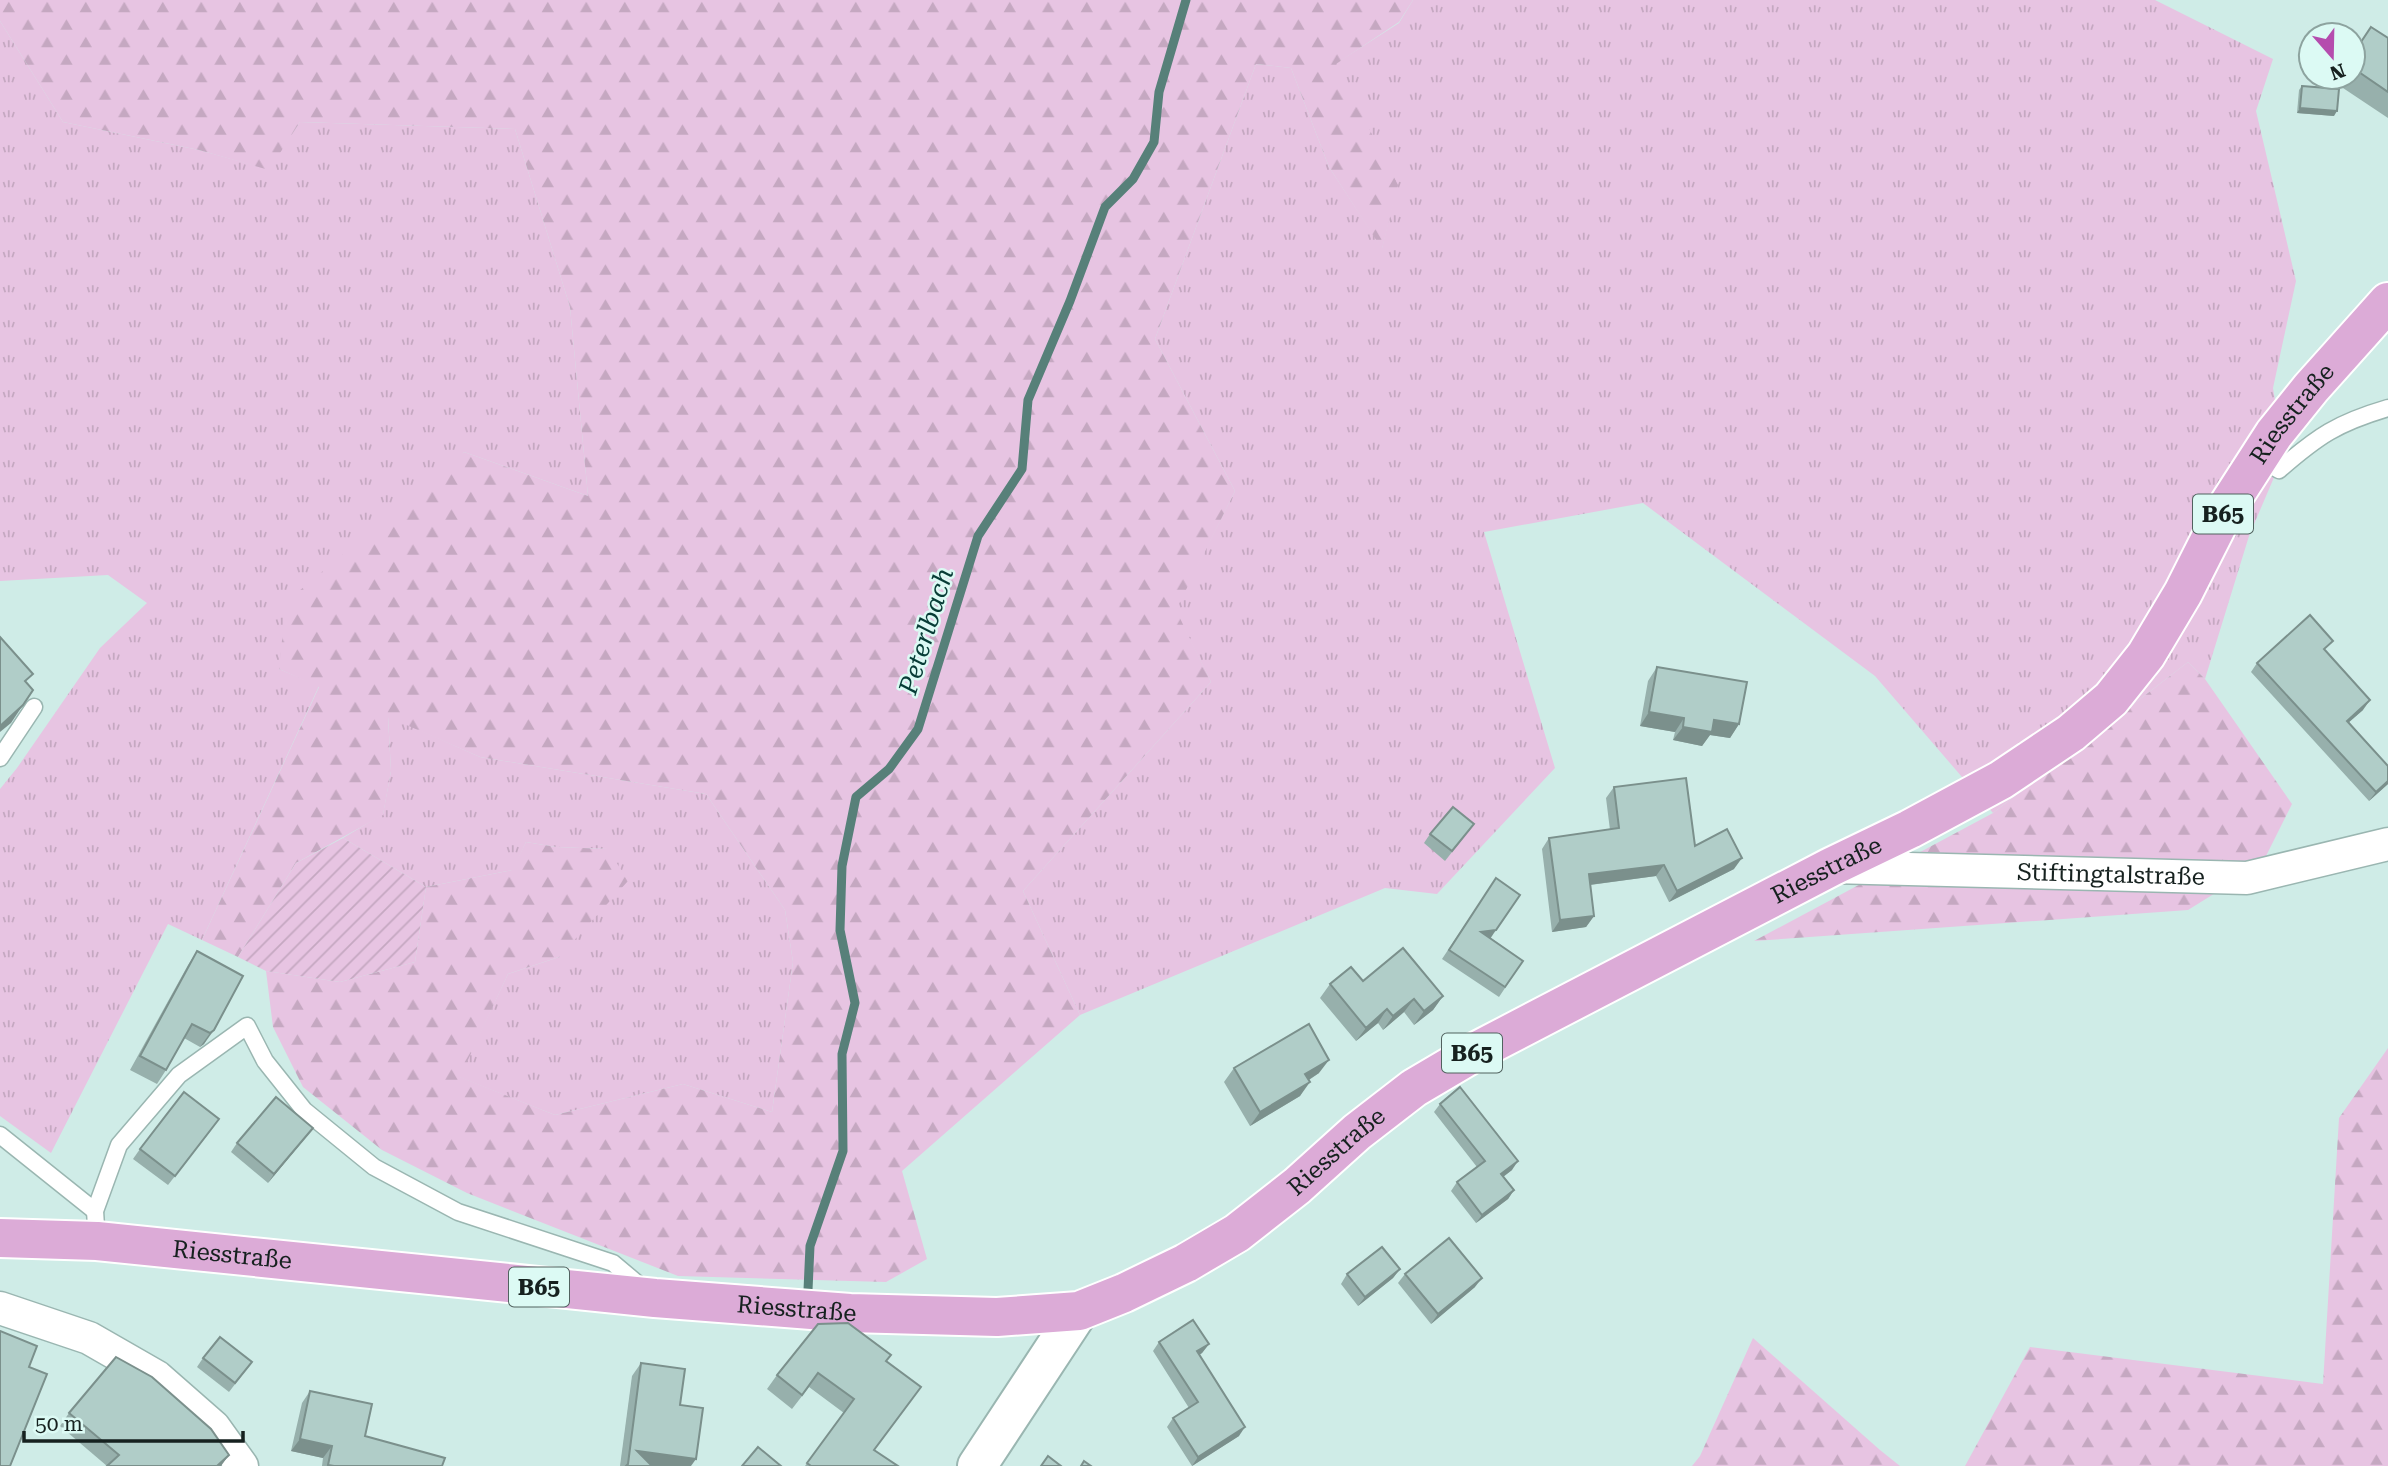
<svg xmlns="http://www.w3.org/2000/svg" width="2388" height="1466" font-family="'Roboto Serif',serif">
<style>
.grass{fill:url(#grass-tufts)}
.forest{fill:url(#forest-firs)}
.garden{fill:url(#garden-furrows)}
.lines{fill:none;stroke-linecap:round;stroke-linejoin:round}
.stream{stroke:#578079;stroke-width:9}
.service-casing{stroke:#9ab6b1;stroke-width:19}
.minor-casing{stroke:#9ab6b1;stroke-width:35}
.tertiary-casing{stroke:#9ab6b1;stroke-width:42}
.primary-casing{stroke:#fff;stroke-width:42}
.service{stroke:#fff;stroke-width:16}
.minor{stroke:#fff;stroke-width:32}
.tertiary{stroke:#fff;stroke-width:38}
.primary{stroke:#dcabd7;stroke-width:38}
.wall{fill:#97b0ac}
.shaded-wall{fill:#7b908c}
.building{fill:#b0cdc8;stroke:#7b908c;stroke-width:2}
.labels{text-anchor:middle;dominant-baseline:central;stroke-width:5;stroke-linejoin:round;paint-order:stroke}
.shield{fill:#dcfaf4;stroke:#51625f;stroke-width:2}
.shield-label{font-size:23px;font-weight:bold;fill:#16211f}
.street-label{font-size:24px;fill:#16211f;stroke:#dcfaf4}
.water-label{font-size:26px;font-style:italic;fill:#073c36;stroke:#dcfaf4}
</style>
<defs>
<pattern id="grass-tufts" width="24" height="20" patternUnits="userSpaceOnUse" patternTransform="scale(1.75)"><rect width="24" height="20" fill="#e7c4e2"/><path d="M3 7l-1-3M5 7V3M7 7l1-3M15 17l-1-3M17 17v-4M19 17l1-3" fill="none" stroke="#c5a8c1"/></pattern>
<pattern id="forest-firs" width="22" height="20" patternUnits="userSpaceOnUse" patternTransform="scale(1.75)"><rect width="22" height="20" fill="#e7c4e2"/><path d="M5 1l3.5 6h-7zM16 11l3.5 6h-7z" fill="#c5a8c1"/></pattern>
<pattern id="garden-furrows" width="10" height="10" patternUnits="userSpaceOnUse" patternTransform="scale(1.75)"><rect width="10" height="10" fill="#e7c4e2"/><path d="M-1 1l2-2M0 10L10 0M9 11l2-2" fill="none" stroke="#c5a8c1"/></pattern>
</defs>
<rect width="100%" height="100%" fill="#cfece7"/>
<g class="grass">
<path d="M1413,0H2155L2273,59L2256,111L2296,281L2273,388L2284,454L2249,536L2205,679L2188,662L1993,813L1875,676L1643,503L1484,532L1555,768L1437,894L1385,888L1080,1015L1023,891L1211,682L1175,610L1235,491L1155,339L1256,64L1291,68L1329,167L1382,248L1397,185L1335,64L1399,23Z"/>
<path d="M0,21L63,122L199,150L268,169L300,122L515,129L570,307L588,496L464,452L279,669L319,686L202,940L168,924L51,1153L0,1116V789L17,768L100,648L147,603L108,575L0,581Z"/>
<path d="M388,716L480,757L706,794L785,910L793,962L772,1112L683,1084L555,1115L459,1077L508,974L559,957L607,849L556,847L526,842L513,870L426,887L343,838L383,814L391,771Z"/>
</g>
<g class="forest">
<path d="M0,0H1413L1399,22L1336,64L1398,185L1382,249L1329,167L1291,68L1256,64L1155,339L1235,491L1176,610L1211,682L1023,891L1080,1015L902,1171L927,1259L886,1282L678,1276L467,1193L382,1150L303,1087L273,1027L266,971L340,982L415,962L426,887L512,870L526,842L556,847L608,849L628,881L559,957L508,974L460,1077L555,1115L683,1084L772,1112L793,962L785,910L706,794L480,757L388,717L391,771L383,815L296,863L238,957L202,940L319,687L279,669L286,602L464,452L588,496L570,307L515,129L300,122L269,170L199,150L63,122L0,21Z"/>
<path d="M2188,662L2205,679L2292,804L2262,864L2188,910L1754,941L1993,813Z"/>
<path d="M2388,1048V1466H1965L2030,1347L2323,1384L2339,1118Z"/>
<path d="M1753,1338L1880,1450L1900,1466H1692L1700,1456Z"/>
</g>
<path class="garden" d="M343,838L426,887L415,962L340,982L266,971L238,957L296,863Z"/>
<g class="lines">
<path class="stream" d="M808,1290L810,1246L843,1151L842,1054L855,1003L840,930L842,866L856,797L889,769L918,729L978,536L1022,469L1028,400L1070,301L1105,207L1133,179L1154,142L1159,92L1186,0"/>
<g class="service-casing">
<g id="service">
<path d="M2258,458L2279,470C2318,436 2337,423 2388,408"/>
<path d="M0,758L34,707"/>
<path d="M0,1135L95,1211"/>
<path d="M97,1241L95,1211L119,1145L179,1075L247,1026L265,1061L304,1110L374,1167L458,1212L613,1263L645,1290"/>
</g>
</g>
<g class="minor-casing">
<g id="minor">
<path id="s1" d="M1831,867L2247,878L2388,844"/>
<path d="M0,1308L89,1338L157,1377L214,1427L242,1466"/>
</g>
</g>
<g class="tertiary-casing">
<path id="tertiary" d="M977,1466L1079,1311"/>
</g>
<g class="primary-casing">
<g id="primary">
<path id="s2" d="M0,1238L97,1241L655,1298L850,1313L997,1317L1079,1311L1124,1293L1186,1263L1237,1233L1297,1186L1357,1132L1414,1088L1475,1052L1831,867L1910,829L2001,780L2071,733L2111,699L2146,655L2183,593L2225,510L2274,434L2311,388L2388,302"/>
</g>
</g>
<use href="#service" class="service"/>
<use href="#minor" class="minor"/>
<use href="#tertiary" class="tertiary"/>
<use href="#primary" class="primary"/>
</g>
<g class="wall">
<path d="M2388,38V118L2334,82L2337,77H2353V53Z"/>
<path d="M2302,86L2334,116L2297,113L2299,90Z"/>
<path d="M2326,651L2363,710L2349,722L2388,766V784L2369,801L2251,672L2257,663Z"/>
<path d="M1657,667L1739,724L1730,738L1710,735L1702,746L1673,740L1675,732L1640,726L1648,681Z"/>
<path d="M1614,787L1695,846L1734,869L1669,902L1656,876L1590,885L1594,916L1586,927L1552,932L1542,849L1549,838L1610,830L1606,798Z"/>
<path d="M1474,824L1445,861L1424,843L1430,834Z"/>
<path d="M1496,878L1491,938L1523,961L1499,997L1442,959Z"/>
<path d="M197,951L243,976L204,1044L200,1047L184,1038L166,1070L157,1084L130,1070L188,965Z"/>
<path d="M1363,981L1443,996L1433,1010L1414,1025L1404,1012L1383,1030L1378,1023L1356,1041L1320,998L1330,984Z"/>
<path d="M1234,1068L1319,1073L1309,1080L1300,1096L1250,1126L1224,1082Z"/>
<path d="M1440,1104L1512,1170L1503,1177L1514,1190L1508,1199L1476,1223L1451,1191L1457,1182L1477,1167L1434,1112Z"/>
<path d="M313,1128L268,1183L231,1152L237,1143Z"/>
<path d="M212,1129L168,1185L133,1159L140,1149Z"/>
<path d="M1400,1269L1393,1278L1358,1306L1341,1284L1347,1274Z"/>
<path d="M1405,1274L1475,1287L1431,1324L1398,1283Z"/>
<path d="M1159,1342L1209,1344L1202,1353L1199,1355L1239,1436L1192,1466L1167,1427L1173,1418L1189,1408L1153,1351Z"/>
<path d="M203,1358L252,1362L229,1392L197,1367Z"/>
<path d="M887,1362L875,1451L898,1466H805L844,1413L809,1387L792,1409L767,1389L777,1375Z"/>
<path d="M641,1363L680,1405L691,1466H620L632,1376Z"/>
<path d="M310,1391L365,1436L442,1466H322L323,1458L291,1451L302,1403Z"/>
<path d="M69,1413L221,1466H107L60,1426Z"/>
</g>
<g class="shaded-wall">
<path d="M2300,108L2337,111L2334,116L2297,113Z"/>
<path d="M2370,700L2363,710L2340,730L2347,721Z"/>
<path d="M23,705L11,723L0,732V726Z"/>
<path d="M1649,712L1684,718L1675,732L1640,726Z"/>
<path d="M1714,720L1739,724L1730,738L1710,735L1702,746L1673,740L1683,727Z"/>
<path d="M2388,781V784L2369,801L2376,792Z"/>
<path d="M1742,858L1734,869L1669,902L1677,891Z"/>
<path d="M1664,865L1656,876L1581,886L1589,874Z"/>
<path d="M1594,916L1586,927L1552,932L1560,920Z"/>
<path d="M1496,930L1490,939L1481,932Z"/>
<path d="M1443,996L1433,1010L1414,1025L1424,1011Z"/>
<path d="M1414,999L1404,1012L1383,1030L1393,1016Z"/>
<path d="M1387,1009L1378,1023L1356,1041L1366,1028Z"/>
<path d="M214,1030L204,1044L200,1047L210,1033Z"/>
<path d="M1329,1060L1319,1073L1296,1088L1305,1074Z"/>
<path d="M1310,1082L1300,1096L1250,1126L1260,1112Z"/>
<path d="M313,1128L306,1137L268,1183L274,1174Z"/>
<path d="M1518,1161L1512,1170L1495,1183L1501,1174Z"/>
<path d="M1514,1190L1508,1199L1476,1223L1482,1215Z"/>
<path d="M1400,1269L1393,1278L1358,1306L1365,1297Z"/>
<path d="M1482,1278L1475,1287L1431,1324L1438,1314Z"/>
<path d="M1209,1344L1202,1353L1190,1361L1197,1351Z"/>
<path d="M1245,1427L1239,1436L1192,1466L1198,1457Z"/>
<path d="M300,1439L332,1446L323,1458L291,1451Z"/>
<path d="M637,1451L696,1459L691,1466H645Z"/>
<path d="M229,1455L221,1466H217Z"/>
</g>
<g class="building">
<path d="M2371,27L2388,38V92L2353,68V54Z"/>
<path d="M2302,86L2339,89L2337,111L2300,108Z"/>
<path d="M2310,615L2333,641L2324,649L2370,700L2347,721L2388,766V781L2376,792L2257,663Z"/>
<path d="M0,637L33,674L25,681L33,690L23,705L0,726Z"/>
<path d="M1657,667L1747,682L1739,724L1714,720L1712,732L1683,727L1684,718L1649,712Z"/>
<path d="M1686,778L1695,846L1727,829L1742,858L1677,891L1664,865L1589,874L1594,916L1560,920L1549,838L1619,828L1614,787Z"/>
<path d="M1453,807L1474,824L1452,851L1430,834Z"/>
<path d="M1496,878L1520,895L1496,930L1481,932L1523,961L1505,987L1449,950Z"/>
<path d="M1403,948L1443,996L1424,1011L1414,999L1393,1016L1387,1009L1366,1028L1330,984L1351,967L1363,981Z"/>
<path d="M197,951L243,976L214,1030L210,1033L192,1024L166,1070L140,1056Z"/>
<path d="M1309,1024L1329,1060L1305,1074L1310,1082L1260,1112L1234,1068Z"/>
<path d="M1460,1087L1518,1161L1501,1174L1514,1190L1482,1215L1457,1182L1485,1161L1440,1104Z"/>
<path d="M184,1092L219,1119L175,1176L140,1149Z"/>
<path d="M276,1097L313,1128L274,1174L237,1143Z"/>
<path d="M1449,1238L1482,1278L1438,1314L1405,1274Z"/>
<path d="M1382,1247L1400,1269L1365,1297L1347,1274Z"/>
<path d="M1193,1320L1209,1344L1197,1351L1245,1427L1198,1457L1173,1418L1198,1402L1159,1342Z"/>
<path d="M848,1323L891,1355L886,1361L921,1387L874,1450L898,1466H811L807,1463L854,1399L818,1373L802,1395L777,1375L818,1324Z"/>
<path d="M0,1331L37,1346L29,1367L47,1374L10,1466H0Z"/>
<path d="M220,1337L252,1362L235,1383L203,1358Z"/>
<path d="M116,1357L152,1377L211,1429L229,1455L217,1466H107L119,1455L69,1413Z"/>
<path d="M641,1363L685,1369L680,1405L703,1408L696,1459L637,1451L652,1466H626L628,1464Z"/>
<path d="M310,1391L372,1404L365,1436L445,1458L442,1466H334L328,1465L332,1446L300,1439Z"/>
<path d="M758,1447L781,1466H742Z"/>
<path d="M1048,1456L1061,1466H1041Z"/>
<path d="M1084,1461L1091,1466H1081Z"/>
</g>
<g class="labels">
<g class="shield">
<rect x="2193" y="494.5" width="60" height="39" rx="5"/>
<rect x="1442" y="1033.5" width="60" height="39" rx="5"/>
<rect x="509" y="1267.5" width="60" height="39" rx="5"/>
</g>
<g class="shield-label">
<text x="2223" y="514">B65</text>
<text x="1472" y="1053">B65</text>
<text x="539" y="1287">B65</text>
</g>
<g class="street-label">
<text stroke="none"><textPath href="#s2" startOffset="2627">Riesstraße</textPath></text>
<text stroke="none"><textPath href="#s2" startOffset="1955">Riesstraße</textPath></text>
<text stroke="none"><textPath href="#s1" startOffset="280">Stiftingtalstraße</textPath></text>
<text stroke="none"><textPath href="#s2" startOffset="1388">Riesstraße</textPath></text>
<text stroke="none"><textPath href="#s2" startOffset="233">Riesstraße</textPath></text>
<text stroke="none"><textPath href="#s2" startOffset="800">Riesstraße</textPath></text>
</g>
<g class="water-label">
<text transform="translate(926 631) rotate(-73)">Peterlbach</text>
</g>
</g>
<g transform="translate(2332 56) rotate(160)"><circle r="33" fill="#dcfaf4" stroke="#8da39f" stroke-width="2"/>
<path d="M0-5L12 26L0 18L-12 26Z" fill="#b54cae"/>
<text y="-10" font-size="19" font-weight="bold" text-anchor="middle" fill="#16211f">N</text>
</g>
<path d="M24 1431v10h219v-10" fill="none" stroke="#16211f" stroke-width="3.5"/>
<text x="35" y="1431" font-size="21" fill="#16211f" stroke="#dcfaf4" stroke-width="5" paint-order="stroke">50 m</text>
</svg>
